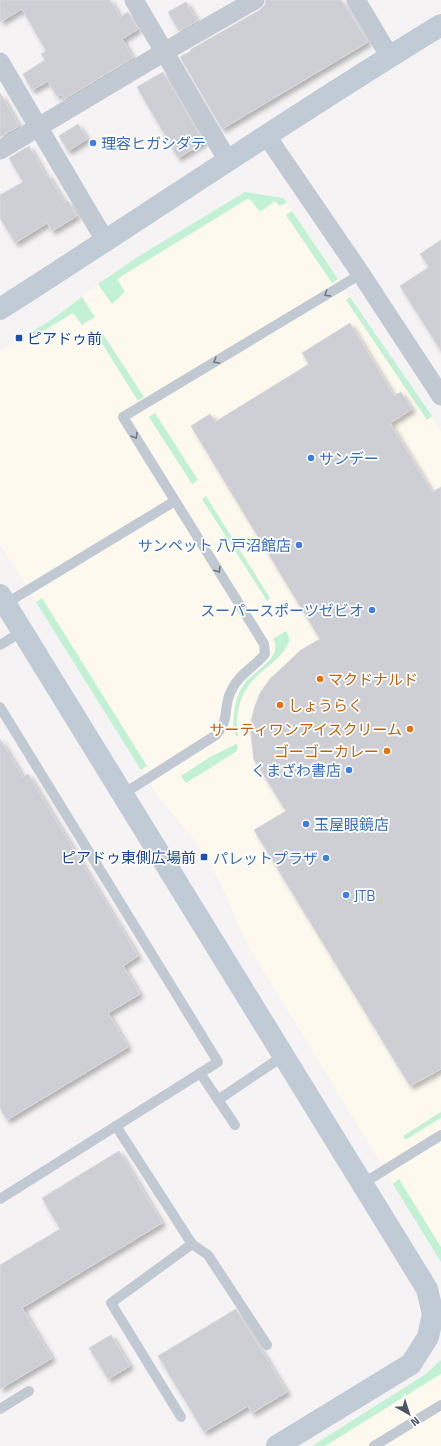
<svg xmlns="http://www.w3.org/2000/svg" width="441" height="1446" font-family="'Titillium Web','Noto Sans JP',sans-serif">
<style>
.commercial{fill:#fdf9ef}
.green{fill:#c3f1d5}
.building{fill:#cdcfd5;stroke:#d7d9de;filter:url(#shadow)}
.lines{fill:none;stroke-linecap:round;stroke-linejoin:round}
.lane{stroke:#c1cad2;stroke-width:10}
.street{stroke:#c1cad2;stroke-width:19}
.secondary{stroke:#c1cbd6;stroke-width:22}
.oneway{stroke:#6e7983}
.shop-dot{fill:#3f7fe0;stroke:#fff;stroke-width:1.5}
.transit-dot{fill:#1a4fb4;stroke:#fff;stroke-width:1.5}
.food-dot{fill:#e8710a;stroke:#fff;stroke-width:1.5}
.labels{text-anchor:middle;dominant-baseline:central;stroke-width:3.5;stroke-linejoin:round;paint-order:stroke}
.shop-label{font-size:15px;fill:#366cbe;stroke:#fff;text-anchor:start}
.transit-label{font-size:15px;fill:#164399;stroke:#fff;text-anchor:start}
.food-label{font-size:15px;fill:#c56008;stroke:#fff;text-anchor:start}
</style>
<defs>
<filter id="shadow"><feDropShadow dx="3.5" dy="3.5" stdDeviation="2" flood-color="#0004"/></filter>
</defs>
<rect width="100%" height="100%" fill="#f5f3f3"/>
<g class="commercial">
<path d="M245,192L283,198L441,431V1262L246,942L218,878L194,840L157,795L0,544V351L54,318L113,273Z"/>
<path d="M441,1360V1446H312L426,1374Z"/>
</g>
<g class="green">
<path d="M245,192L283,198L287,202L280,206L275,201L260,212L249,198L117,279L125,292L112,304L98,284L136,258Z"/>
<path d="M292,211L338,279L332,283L286,215Z"/>
<path d="M82,297L95,317L82,325L73,313L29,340L27,335L54,318Z"/>
<path d="M350,297L432,416L427,420L346,300Z"/>
<path d="M103,334L144,397L138,401L98,337Z"/>
<path d="M155,413L198,480L192,484L149,417Z"/>
<path d="M206,496L270,598L267,601L202,499Z"/>
<path d="M42,598L147,766L141,770L36,602Z"/>
<path d="M286,631L290,640C283,656 271,664 259,674C241,690 234,713 238,736H236C232,730 233,722 234,715C235,703 238,692 245,683C255,670 284,657 273,639Z"/>
<path d="M236,744L238,746L237,751L186,783L181,776L210,757Z"/>
<path d="M441,1112V1118L405,1140L403,1136Z"/>
<path d="M399,1179L441,1247V1262L393,1184Z"/>
<path d="M441,1360V1374L325,1446H312L426,1374Z"/>
</g>
<g class="building">
<path d="M0,0H110L120,17L128,12L138,29L122,39L133,58L64,99L61,94L57,97L48,81L32,90L23,74L45,60L41,54L46,51L22,9L0,22Z"/>
<path d="M266,0H341L368,42L222,129L180,57L191,51L190,50L260,10L265,5Z"/>
<path d="M186,2L197,21L179,31L168,12Z"/>
<path d="M163,72L204,142L178,158L137,87Z"/>
<path d="M0,93L19,126L0,137Z"/>
<path d="M78,124L87,139L68,151L59,136Z"/>
<path d="M29,146L46,176L48,175L65,203L68,201L77,216L52,231L47,223L15,243L0,218V195L23,182L9,158Z"/>
<path d="M441,240V351L400,286L429,267L420,254Z"/>
<path d="M350,323L394,396L401,392L412,409L390,423L432,492L441,487V1069L410,1086L254,830L286,811L254,760L250,726L254,709L260,693L270,679L301,650L320,639L191,426L210,414L215,422L309,364L302,353Z"/>
<path d="M0,739L23,777L28,774L138,956L123,966L140,994L108,1013L128,1047L7,1120L0,1108Z"/>
<path d="M119,1151L162,1223L22,1308L52,1358L0,1389V1265L60,1229L42,1198Z"/>
<path d="M236,1309L287,1392L252,1413L248,1406L204,1432L158,1356Z"/>
<path d="M111,1335L130,1366L108,1379L89,1348Z"/>
</g>
<g class="lines">
<g class="lane">
<path d="M5,604L175,501"/>
<path d="M0,645L23,631"/>
<path d="M0,707L218,1062L0,1199"/>
<path d="M123,794L216,735C230,721 223,706 231,691C239,674 253,668 265,654L264,644L123,417L361,274"/>
<path d="M200,1073L235,1125"/>
<path d="M218,1100L283,1056"/>
<path d="M116,1126L192,1244L208,1255L267,1345"/>
<path d="M362,1184L441,1135"/>
<path d="M0,1409L29,1391"/>
<path d="M181,1417L111,1303L192,1244"/>
<path d="M374,1446L441,1405"/>
</g>
<g class="street">
<path d="M134,0L228,161"/>
<path d="M356,0L390,57"/>
<path d="M0,62L106,242"/>
<path d="M266,135L361,274L441,396"/>
<path d="M0,150L164,52L255,0"/>
</g>
<g class="secondary">
<path d="M0,309C147,215 292,116 441,25"/>
<path d="M0,595L427,1289L433,1314L428,1337L411,1364L277,1446"/>
</g>
</g>
<defs><path id="oneway-chevron" d="M-2-3.5L2.5 0L-2 3.5" fill="none" stroke-width="1.6" stroke-linecap="round" stroke-linejoin="round"/></defs>
<g class="oneway">
<use href="#oneway-chevron" transform="translate(327 294) rotate(149)"/>
<use href="#oneway-chevron" transform="translate(216 361) rotate(149)"/>
<use href="#oneway-chevron" transform="translate(135 436) rotate(59)"/>
<use href="#oneway-chevron" transform="translate(218 570) rotate(58)"/>
</g>
<g class="shop-dot">
<circle cx="93" cy="143" r="4"/>
<circle cx="311" cy="458" r="4"/>
<circle cx="299" cy="545" r="4"/>
<circle cx="372" cy="610" r="4"/>
<circle cx="349" cy="770" r="4"/>
<circle cx="306" cy="824" r="4"/>
<circle cx="326" cy="858" r="4"/>
<circle cx="346" cy="895" r="4"/>
</g>
<g class="transit-dot">
<rect x="15" y="334" width="8" height="8" rx="2"/>
<rect x="200" y="853" width="8" height="8" rx="2"/>
</g>
<g class="food-dot">
<circle cx="320" cy="679" r="4"/>
<circle cx="280" cy="705" r="4"/>
<circle cx="410" cy="729" r="4"/>
<circle cx="387" cy="751" r="4"/>
</g>
<g class="labels">
<g class="shop-label">
<text x="101" y="143">理容ヒガシダテ</text>
<text x="319" y="458">サンデー</text>
<text x="291" y="545" text-anchor="end">サンペット 八戸沼館店</text>
<text x="364" y="610" text-anchor="end">スーパースポーツゼビオ</text>
<text x="341" y="770" text-anchor="end">くまざわ書店</text>
<text x="314" y="824">玉屋眼鏡店</text>
<text x="318" y="858" text-anchor="end">パレットプラザ</text>
<text x="354" y="895">JTB</text>
</g>
<g class="transit-label">
<text x="27" y="338">ピアドゥ前</text>
<text x="196" y="857" text-anchor="end">ピアドゥ東側広場前</text>
</g>
<g class="food-label">
<text x="328" y="679">マクドナルド</text>
<text x="288" y="705">しょうらく</text>
<text x="402" y="729" text-anchor="end">サーティワンアイスクリーム</text>
<text x="379" y="751" text-anchor="end">ゴーゴーカレー</text>
</g>
</g>
<g transform="translate(409 1414) rotate(141)" stroke="#ffffff" stroke-width="3" paint-order="stroke">
<path d="M0-3L7 15L0 10L-7 15Z" fill="#4a5661"/>
<text y="-6" font-size="11" font-weight="bold" text-anchor="middle" fill="#4a5661">N</text>
</g>
</svg>
